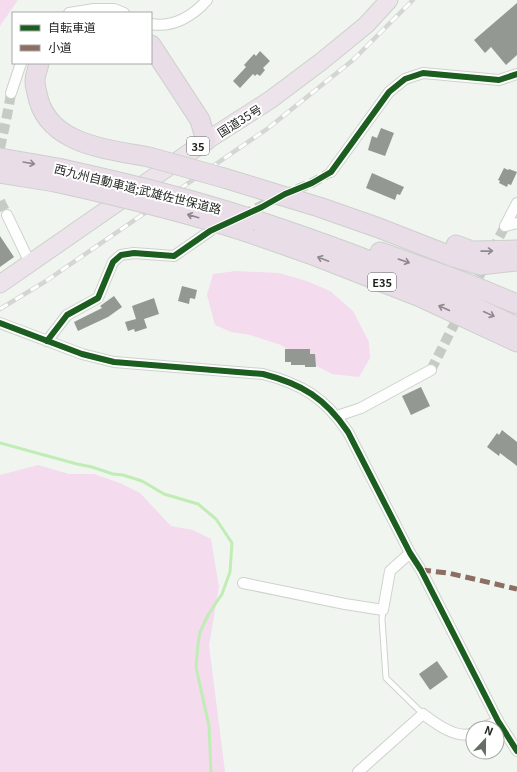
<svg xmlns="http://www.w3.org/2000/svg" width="517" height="772" font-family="Georgia,'Noto Sans JP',serif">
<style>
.green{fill:#f4dbee}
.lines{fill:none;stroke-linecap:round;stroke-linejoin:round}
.stream{stroke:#c0ecb6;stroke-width:3}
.building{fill:#949893}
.minor-tunnel{stroke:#c6ccc5;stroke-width:10;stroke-dasharray:10 5;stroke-linecap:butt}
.service-casing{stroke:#ced2cd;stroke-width:7}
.minor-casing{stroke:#ced2cd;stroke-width:12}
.trunk-casing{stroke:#ccd0cc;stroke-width:19}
.motorway-casing{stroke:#ccd0cc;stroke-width:21}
.service{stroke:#fdfefd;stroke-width:5}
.minor{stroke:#fdfefd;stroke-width:10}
.trunk{stroke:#ede4eb;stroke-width:17}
.motorway{stroke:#e9dde7;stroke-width:19}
.rail-casing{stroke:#d4d6d3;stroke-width:4.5}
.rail{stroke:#fff;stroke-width:3;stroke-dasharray:9;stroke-linecap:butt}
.motorway-bridge-casing{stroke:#ccd0cc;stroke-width:21;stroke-linecap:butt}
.motorway-bridge{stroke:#e9dde7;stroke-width:19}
.quiet{stroke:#8d6e63;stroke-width:5;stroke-dasharray:10 5;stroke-linecap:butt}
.cycleway-casing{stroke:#fff;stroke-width:8}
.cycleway{stroke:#1b5e20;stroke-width:6}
.oneway{stroke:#8e898d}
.labels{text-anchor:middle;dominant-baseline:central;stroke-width:4;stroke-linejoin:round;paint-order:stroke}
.shield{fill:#fff;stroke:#626462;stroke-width:1}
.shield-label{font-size:11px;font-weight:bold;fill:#1e221e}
.street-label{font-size:12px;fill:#1e221e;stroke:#fff}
</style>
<rect width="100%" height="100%" fill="#f0f6ef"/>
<g class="green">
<path d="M0,0H18L0,26Z"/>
<path d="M236,271L279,273L307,281L330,291L353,311L369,342L370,358L359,377L332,374L303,359L281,345L250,335L231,332L215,325L207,295L213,274Z"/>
<path d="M38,465L69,474H94L120,483L140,493L171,526L193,530L211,539L219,587L209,645L225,772H0V475Z"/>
</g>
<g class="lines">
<path class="stream" d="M0,443L77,464L92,467L113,474L123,475L142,481L164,494L198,504L216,519L232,543L230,572L222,594L208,615L200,632L198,644L196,667L209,726L211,772"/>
</g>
<g class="building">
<path d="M517,3V55L506,65L491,47L485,53L474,40Z"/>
<path d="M260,51L270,61L263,68L265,70L260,76L257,74L255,76L253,74L240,88L233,81L246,67L244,65L254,54L256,56Z"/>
<path d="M381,128L394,133L385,156L368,150L372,136L377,138Z"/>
<path d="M504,168L508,170L509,169L517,172L511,185L508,184L507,187L499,183L500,181L498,180Z"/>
<path d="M372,173L404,187L400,195L397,194L395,200L366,188Z"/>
<path d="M0,236L14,257L0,267Z"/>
<path d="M182,286L197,290L195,299L190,298L189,304L178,301Z"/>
<path d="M114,296L122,307L108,317L78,331L74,322L102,308L100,306Z"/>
<path d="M154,298L159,314L144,319L147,328L135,332L134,329L128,331L125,322L136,319L132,306Z"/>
<path d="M285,349H310V354H315L316,367H305V365H291V362H285Z"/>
<path d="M421,387L430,406L411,415L402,396Z"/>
<path d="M502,430L517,442V466L500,453L499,456L487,447L497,433L499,435Z"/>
<path d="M437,661L448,677L430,690L419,674Z"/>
</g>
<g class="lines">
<g class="minor-tunnel">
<path d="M0,148C4,130 8,112 11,93"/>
<path d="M0,201L7,215"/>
<path d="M243,215L285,194L312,183L331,172"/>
<path d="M472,290L505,226"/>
<path d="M431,370L461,311"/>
</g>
<g class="service-casing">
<path id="service" d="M383,610L382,619L386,678L423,714"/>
</g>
<g class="minor-casing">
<g id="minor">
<path d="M69,13L94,9H114L124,13"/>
<path d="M151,24C173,28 193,16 207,0"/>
<path d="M11,93L21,63"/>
<path d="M331,172L389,92L405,79L423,73L499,80L517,74"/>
<path d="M7,215L30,263"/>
<path d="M505,226L517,203"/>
<path d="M505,226L517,223"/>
<path d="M0,323L82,354L114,362L263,374C302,384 325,398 348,432L410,553L421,570L498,721L517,751"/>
<path d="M47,341L67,315L98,298L113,262L121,255L134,253L174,256L210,231"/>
<path d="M337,416L361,408L431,370"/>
<path d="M243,583L345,604L383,610L390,571L410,553"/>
<path d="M482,728L498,721"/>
<path d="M358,772L423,714C435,723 457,740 473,733"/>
</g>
</g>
<g class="trunk-casing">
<path id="trunk" d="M0,284L206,141L270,100L322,61L366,25L389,0"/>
</g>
<g class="motorway-casing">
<g id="motorway">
<path d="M151,45L200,120L206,141"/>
<path d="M39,63C38,69 35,75 35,81C35,85 36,89 37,93C46,145 107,149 149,157"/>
<path d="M0,158L58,168"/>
<path d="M0,173L55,182"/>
<path d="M224,178L319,207L379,228L453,257L480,265L517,261"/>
<path d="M258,221C315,240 372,260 426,284C457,298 487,313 517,327"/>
<path d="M244,231L310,254L420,297L517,342"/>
<path d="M456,245L472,251L516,250"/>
<path d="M380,252L461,281L517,304"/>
</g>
</g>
<use href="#service" class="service"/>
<use href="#minor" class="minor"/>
<use href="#trunk" class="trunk"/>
<use href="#motorway" class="motorway"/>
<g class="rail-casing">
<path id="rail" d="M0,309L46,281L267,129L353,60L413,0"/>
</g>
<use href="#rail" class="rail"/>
<g class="motorway-bridge-casing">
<g id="motorway-bridge">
<path d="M149,157L224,178"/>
<path d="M58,168C125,183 193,199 258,221"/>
<path d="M55,182C118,196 181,211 244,231"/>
</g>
</g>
<use href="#motorway-bridge" class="motorway-bridge"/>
<path class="quiet" d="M421,570L448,573L517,589"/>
<g class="cycleway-casing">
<g id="cycleway">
<path d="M0,323L82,354L114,362L263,374C302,384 325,398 348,432L410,553L421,570L498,721L517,751"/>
<path d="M47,341L67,315L98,298L113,262L121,255L134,253L174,256L210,231L262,207L285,194L312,183L331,172L389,92L405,79L423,73L499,80L517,74"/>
</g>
</g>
<use href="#cycleway" class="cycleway"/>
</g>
<defs><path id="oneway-shaft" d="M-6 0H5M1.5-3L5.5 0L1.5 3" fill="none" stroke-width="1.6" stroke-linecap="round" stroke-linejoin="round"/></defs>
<g class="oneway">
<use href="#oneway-shaft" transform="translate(29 163) rotate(10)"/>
<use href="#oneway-shaft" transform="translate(193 216) rotate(-164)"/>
<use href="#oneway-shaft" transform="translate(487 251) rotate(-1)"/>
<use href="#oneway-shaft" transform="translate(323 259) rotate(-159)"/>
<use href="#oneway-shaft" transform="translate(404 261) rotate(19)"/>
<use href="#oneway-shaft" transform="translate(444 308) rotate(-156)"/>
<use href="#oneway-shaft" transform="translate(489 314) rotate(25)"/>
</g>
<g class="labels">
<g class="shield">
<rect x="187" y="137" width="22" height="18" rx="3"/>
<rect x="368" y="273" width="28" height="18" rx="3"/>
</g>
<g class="shield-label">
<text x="198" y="146">35</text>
<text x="382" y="282">E35</text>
</g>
<g class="street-label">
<text transform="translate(239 120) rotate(-32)">国道35号</text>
<text transform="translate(138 188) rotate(14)">西九州自動車道;武雄佐世保道路</text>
</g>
</g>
<rect x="12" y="12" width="140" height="52" fill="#ffffff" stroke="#a5a7a5"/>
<rect x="20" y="25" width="20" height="6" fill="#1b5e20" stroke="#a5a7a5"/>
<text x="48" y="32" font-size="12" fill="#1e221e">自転車道</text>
<rect x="20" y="45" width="20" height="6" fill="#8d6e63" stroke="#a5a7a5"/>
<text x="48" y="52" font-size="12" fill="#1e221e">小道</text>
<g transform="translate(485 740) rotate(22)"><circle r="19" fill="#ffffff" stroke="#a5a7a5"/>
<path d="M0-3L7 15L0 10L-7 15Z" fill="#686c67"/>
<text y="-6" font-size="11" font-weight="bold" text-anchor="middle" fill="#1e221e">N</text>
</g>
</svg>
